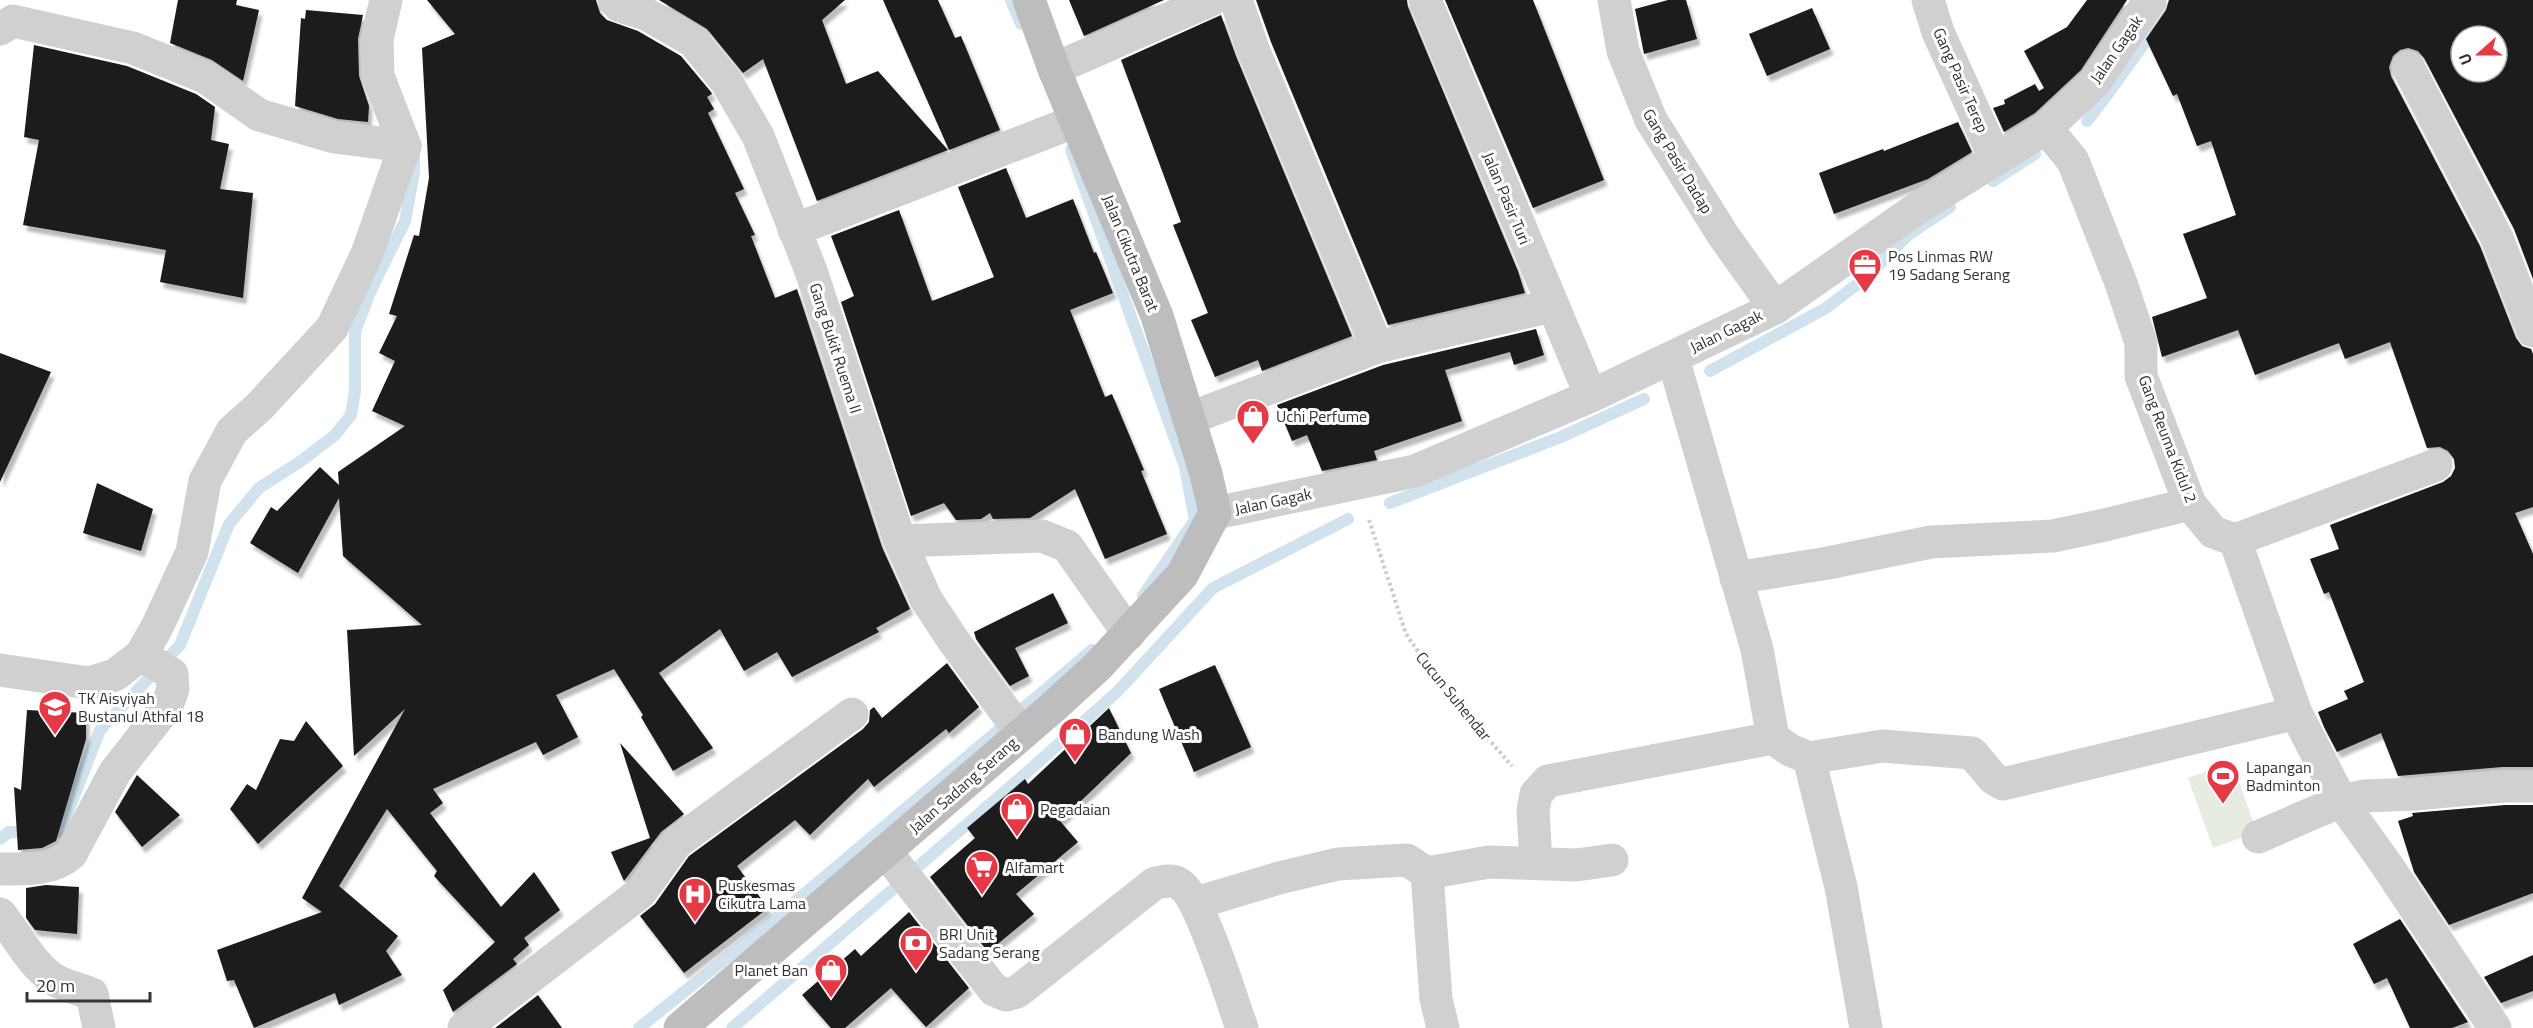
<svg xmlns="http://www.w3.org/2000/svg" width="2533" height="1028" font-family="'Titillium Web',sans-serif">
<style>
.green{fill:#e6ecdf}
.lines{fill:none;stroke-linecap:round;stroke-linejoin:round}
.stream{stroke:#cfe2ee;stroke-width:12}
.building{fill:#1a1a1a;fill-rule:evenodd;filter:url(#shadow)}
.path{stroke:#cdcdcd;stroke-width:4;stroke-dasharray:3 3;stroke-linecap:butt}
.street{stroke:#d0d0d0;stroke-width:33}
.secondary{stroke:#bdbdbd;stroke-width:33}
.labels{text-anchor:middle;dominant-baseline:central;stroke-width:6;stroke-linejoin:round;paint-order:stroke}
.street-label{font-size:16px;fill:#333;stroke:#fff}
.poi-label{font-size:16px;fill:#333;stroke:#fff;text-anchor:start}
</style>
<defs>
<filter id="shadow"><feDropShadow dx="3.5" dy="6" stdDeviation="1.5" flood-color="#0004"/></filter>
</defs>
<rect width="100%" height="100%" fill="#fff"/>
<path class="green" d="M2232,762L2257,832L2213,848L2188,778Z"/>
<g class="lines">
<g class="stream">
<path d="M1011,0L1021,24"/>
<path d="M2087,121C2119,81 2145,39 2177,0"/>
<path d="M1071,150L1185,467L1195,520L1143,596"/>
<path d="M1993,181L2035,154"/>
<path d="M1710,371L1826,308L1868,276L1908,235L1950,207"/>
<path d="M1390,503L1561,437L1644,399"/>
<path d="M1020,711L1092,650"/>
<path d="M0,839L9,832H60L100,730L180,645L229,524L259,488L301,461L335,435L351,415L355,391V332L370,292L405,221L414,172V155"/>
<path d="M913,871L1034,766L1117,692L1213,588L1348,519"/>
<path d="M639,1028L765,927L1007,723"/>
<path d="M732,1028L892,890"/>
</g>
</g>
<g class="building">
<path d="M178,0H237L236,5L259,10L243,81L212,60L170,43Z"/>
<path d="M427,0H596L600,13L607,20L638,31L681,56L711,92L712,94L707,97L714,109L708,113L744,189L735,193L755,235L751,236L775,298L797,289L882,547L910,609L876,628L879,632L792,677L777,652L744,671L720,629L659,673L713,748L673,771L641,717L643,715L614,669L556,695L578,737L543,755L536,742L433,789L443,803L430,813L501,907L534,872L560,910L524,938L529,945L513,959L517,964L453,1012L443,990L495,942L434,876L437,871L387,809L339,886L398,936L386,951L402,975L339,1005L335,993L254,1028L234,980L227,981L217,950L322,912L302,898L405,709L354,756L347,630L422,625L343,556L339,498L298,573L250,543L271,507L277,511L320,467L339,485L338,472L405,426L372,411L395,361L379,353L397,316L389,314L414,235L419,236L429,178L422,48L455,34Z"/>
<path d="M659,0H845L822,20L846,84L878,71L948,150L817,201L763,59L743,73L707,29Z"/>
<path d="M883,0H938L955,38L961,36L1000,130L949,150Z"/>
<path d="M1069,0H1164L1084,36Z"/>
<path d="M1256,0H1407L1408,7L1518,271L1525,293L1388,325L1271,42Z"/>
<path d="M1445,0H1533L1604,180L1533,208Z"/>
<path d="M1668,0H1686L1697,39L1644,54L1635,9Z"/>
<path d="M2087,0H2127L2081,70L2035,113L2004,132L1993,108L2005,104L2004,100L2035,84L2039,91L2044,88L2024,51L2067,27Z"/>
<path d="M2169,0H2533V279L2514,229L2424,58L2418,51L2408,48L2400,50L2393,56L2389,67L2391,76L2480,246L2516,338L2522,346L2531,349L2533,354V507L2515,513L2533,554V767H2502L2398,776L2381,733L2337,752L2324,727L2318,712L2348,699L2344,691L2364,682L2329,592L2324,594L2310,559L2339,549L2330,525L2443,482L2451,476L2455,468L2454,459L2448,451L2440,447L2427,448L2390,342L2345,359L2339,343L2255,375L2238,330L2162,357L2152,317L2207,298L2183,234L2236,215L2211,141L2197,146L2177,94L2173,96L2146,39L2166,10ZM2461,36H2497V72H2461Z"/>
<path d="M1812,8L1830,49L1767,76L1749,34Z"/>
<path d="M306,10L363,15L358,39L359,76L369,106L368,122L338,119L295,106L301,18L305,19Z"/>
<path d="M1221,15L1236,56L1352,336L1262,371L1258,360L1215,377L1191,320L1208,313L1173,225L1181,222L1121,60Z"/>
<path d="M34,45L127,66L196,94L215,107L211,140L229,144L220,189L253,193L243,298L160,282L166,250L23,225L39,140L24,137Z"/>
<path d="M1958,122L1972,152L1928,179L1834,214L1819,173L1883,149L1884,151Z"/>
<path d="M1006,168L1026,218L1073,199L1094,253L1096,252L1113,293L1070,310L1105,397L1112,394L1144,470L1141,471L1167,534L1105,559L1075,489L1030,518L993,519L990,513L981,519L956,520L944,503L911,516L841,302L854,296L831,236L899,210L932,301L994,277L958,187Z"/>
<path d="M1536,329L1544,355L1514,365L1510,352L1445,370L1462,421L1374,451L1377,460L1322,471L1307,435L1292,441L1277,405L1383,365Z"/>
<path d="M0,353L51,372L0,482Z"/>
<path d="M97,483L153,509L141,551L83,533Z"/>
<path d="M1053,593L1068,623L1015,648L1029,676L1010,686L976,639L974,632Z"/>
<path d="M947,663L979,707L949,733L946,729L874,787L868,779L810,835L795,820L737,866L768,908L684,973L640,916L655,904L689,856L863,729L869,722L870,710L874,707L882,718Z"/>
<path d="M1215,665L1251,747L1194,772L1159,689Z"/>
<path d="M1109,708L1131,753L1060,821L1078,842L1016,894L1034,914L988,952L930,877L975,838L967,828L1025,779L1028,784Z"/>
<path d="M27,710L86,713V739L56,841L42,848L18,850L14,787L21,790Z"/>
<path d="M306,721L343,766L258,844L230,809L247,784L256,790L280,739L294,741Z"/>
<path d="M620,743L684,814L661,832L624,881L611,852L650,838Z"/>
<path d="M137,775L180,815L142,847L115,812Z"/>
<path d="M2505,805H2533V893L2449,925L2414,872L2398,821L2413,816L2412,813Z"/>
<path d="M46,885L79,887L77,934L35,930L26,918V888Z"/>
<path d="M909,912L969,988L926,1027L891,988L845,1028H831L802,995L855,949L861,956Z"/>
<path d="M2400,919L2468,1022L2452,1028H2410L2387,978L2374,984L2353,944Z"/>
<path d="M2533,955V991L2501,1003L2484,977Z"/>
<path d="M538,995L562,1028H495Z"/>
</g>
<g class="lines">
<path class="path" d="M1369,520L1406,634L1441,685L1512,766"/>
<g class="street">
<path d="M386,0L377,39L378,76L405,146"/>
<path d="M614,0L620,6L646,14L693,41L726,81L758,136L811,271L900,541L926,599L953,640L1022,734"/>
<path d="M1425,0L1591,396"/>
<path d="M1614,0L1623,51L1651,120L1723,235L1775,308"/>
<path d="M1928,0L1938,32L1996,160"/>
<path d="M0,29L13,21L133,48L205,77L259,115L334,137L405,146"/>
<path d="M2408,67L2497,238L2533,331"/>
<path d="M1054,69L1211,0"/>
<path d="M2046,128L2073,161L2121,283L2141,343V376L2190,504L2213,532L2235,540L2296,713L2341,801L2386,864L2495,1028"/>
<path d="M794,230L1076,121"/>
<path d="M1377,347L1552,306"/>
<path d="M1673,358L1757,649L1773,738L1790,750L1809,758L1882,746L1972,753L1993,778L2003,784L2296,713"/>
<path d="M1188,419L1377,347L1253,49L1236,0"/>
<path d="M1215,513L1415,471L1591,396L1775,308L1919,207L2046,128L2095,82L2150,0"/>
<path d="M2235,540L2436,465"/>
<path d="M900,541L1042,536L1067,546L1129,634"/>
<path d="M1736,578L1828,563L1931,542L2053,536L2109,524L2190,504"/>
<path d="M0,670L89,683L115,675L141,655L157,627L192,552L205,481L232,431L259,407L332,328L367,254L405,146"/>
<path d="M1809,758L1841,887L1866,1028"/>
<path d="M2258,837L2341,801L2365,796L2415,794L2504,786H2533"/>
<path d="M886,852L994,990L1006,995L1017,992L1155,883C1163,882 1171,879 1178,883C1200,894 1232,1001 1242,1028"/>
<path d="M1536,863L1533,811L1536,794L1548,781L1773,738"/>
<path d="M0,869C25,869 52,871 71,854L115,772L167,706L173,689L172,674L141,655"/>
<path d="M1427,873L1436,999L1443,1028"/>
<path d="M1196,903L1279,878L1338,864L1407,860L1427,873L1489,862L1576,865L1612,860"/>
<path d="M0,914C17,935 30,963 53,979C64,986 80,989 92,994L99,1028"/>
<path d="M464,1028L640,893L676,843L852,714"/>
</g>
<path class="secondary" d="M680,1028L1052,708L1098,666L1182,575L1215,513L1206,474L1157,316L1054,69L1029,0"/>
</g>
<defs>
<g id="office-pin" transform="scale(1.725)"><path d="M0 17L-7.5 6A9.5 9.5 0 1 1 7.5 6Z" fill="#e63946" stroke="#fff"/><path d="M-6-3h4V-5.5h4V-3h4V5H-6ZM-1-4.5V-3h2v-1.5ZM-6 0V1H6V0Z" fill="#fff"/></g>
<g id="shop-pin" transform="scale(1.725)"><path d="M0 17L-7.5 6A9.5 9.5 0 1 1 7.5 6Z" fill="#e63946" stroke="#fff"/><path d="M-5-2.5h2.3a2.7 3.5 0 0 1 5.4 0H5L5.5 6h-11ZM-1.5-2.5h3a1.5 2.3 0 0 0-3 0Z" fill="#fff"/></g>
<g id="school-pin" transform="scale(1.725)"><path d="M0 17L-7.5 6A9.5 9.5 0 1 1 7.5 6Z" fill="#e63946" stroke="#fff"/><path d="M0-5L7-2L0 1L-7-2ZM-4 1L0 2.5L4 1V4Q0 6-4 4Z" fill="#fff"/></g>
<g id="stadium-pin" transform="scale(1.725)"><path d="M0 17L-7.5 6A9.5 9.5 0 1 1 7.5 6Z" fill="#e63946" stroke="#fff"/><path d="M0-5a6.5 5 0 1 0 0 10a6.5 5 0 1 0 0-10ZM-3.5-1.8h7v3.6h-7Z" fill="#fff"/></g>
<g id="supermarket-pin" transform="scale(1.725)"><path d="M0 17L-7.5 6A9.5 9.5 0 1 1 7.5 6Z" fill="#e63946" stroke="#fff"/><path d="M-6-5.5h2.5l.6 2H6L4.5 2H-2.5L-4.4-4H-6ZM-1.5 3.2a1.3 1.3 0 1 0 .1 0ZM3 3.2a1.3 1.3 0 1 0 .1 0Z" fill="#fff"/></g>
<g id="hospital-pin" transform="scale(1.725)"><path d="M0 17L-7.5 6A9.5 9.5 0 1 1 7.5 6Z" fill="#e63946" stroke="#fff"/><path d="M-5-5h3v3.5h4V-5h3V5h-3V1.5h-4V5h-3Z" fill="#fff"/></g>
<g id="bank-pin" transform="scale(1.725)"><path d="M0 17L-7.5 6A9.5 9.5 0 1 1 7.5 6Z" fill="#e63946" stroke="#fff"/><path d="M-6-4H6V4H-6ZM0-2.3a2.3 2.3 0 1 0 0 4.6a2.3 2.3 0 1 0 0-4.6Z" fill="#fff"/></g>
</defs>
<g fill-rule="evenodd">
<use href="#office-pin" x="1865" y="265"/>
<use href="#shop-pin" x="1253" y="416"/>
<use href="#school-pin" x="55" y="707"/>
<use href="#shop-pin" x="1075" y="734"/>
<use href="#stadium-pin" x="2223" y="776"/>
<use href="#shop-pin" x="1017" y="809"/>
<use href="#supermarket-pin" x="982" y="867"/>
<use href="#hospital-pin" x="695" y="894"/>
<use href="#bank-pin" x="916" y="943"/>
<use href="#shop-pin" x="831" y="970"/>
</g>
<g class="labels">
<g class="street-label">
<text transform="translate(2116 49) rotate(-55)">Jalan Gagak</text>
<text transform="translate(1961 80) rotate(66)">Gang Pasir Terep</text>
<text transform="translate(1678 161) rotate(59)">Gang Pasir Dadap</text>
<text transform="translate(1507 198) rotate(67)">Jalan Pasir Turi</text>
<text transform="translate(1131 253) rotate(68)">Jalan Cikutra Barat</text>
<text transform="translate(1726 331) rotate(-26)">Jalan Gagak</text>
<text transform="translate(836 348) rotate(72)">Gang Bukit Ruema II</text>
<text transform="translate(2168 439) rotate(69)">Gang Reuma Kidul 2</text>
<text transform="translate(1273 501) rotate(-12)">Jalan Gagak</text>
<text transform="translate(1454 696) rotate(51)">Cucun Suhendar</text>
<text transform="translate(963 785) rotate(-41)">Jalan Sadang Serang</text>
</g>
<g class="poi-label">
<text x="1888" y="256">Pos Linmas RW<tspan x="1888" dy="18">19 Sadang Serang</tspan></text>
<text x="1276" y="416">Uchi Perfume</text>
<text x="78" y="698">TK Aisyiyah<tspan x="78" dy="18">Bustanul Athfal 18</tspan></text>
<text x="1098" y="734">Bandung Wash</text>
<text x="2246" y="767">Lapangan<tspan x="2246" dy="18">Badminton</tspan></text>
<text x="1040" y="809">Pegadaian</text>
<text x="1005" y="867">Alfamart</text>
<text x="718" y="885">Puskesmas<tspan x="718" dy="18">Cikutra Lama</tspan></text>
<text x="939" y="934">BRI Unit<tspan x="939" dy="18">Sadang Serang</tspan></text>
<text x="808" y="970" text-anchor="end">Planet Ban</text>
</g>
</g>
<g transform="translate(2479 54) rotate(249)"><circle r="28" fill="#ffffff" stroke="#adadad" stroke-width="1.5"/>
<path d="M0-4.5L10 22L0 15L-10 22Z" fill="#e63946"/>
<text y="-9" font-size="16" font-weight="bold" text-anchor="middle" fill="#333333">U</text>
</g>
<path d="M27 992v9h123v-9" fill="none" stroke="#333333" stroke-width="3"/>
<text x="36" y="992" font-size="18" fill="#333333" stroke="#ffffff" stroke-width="4.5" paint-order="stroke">20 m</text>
</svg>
